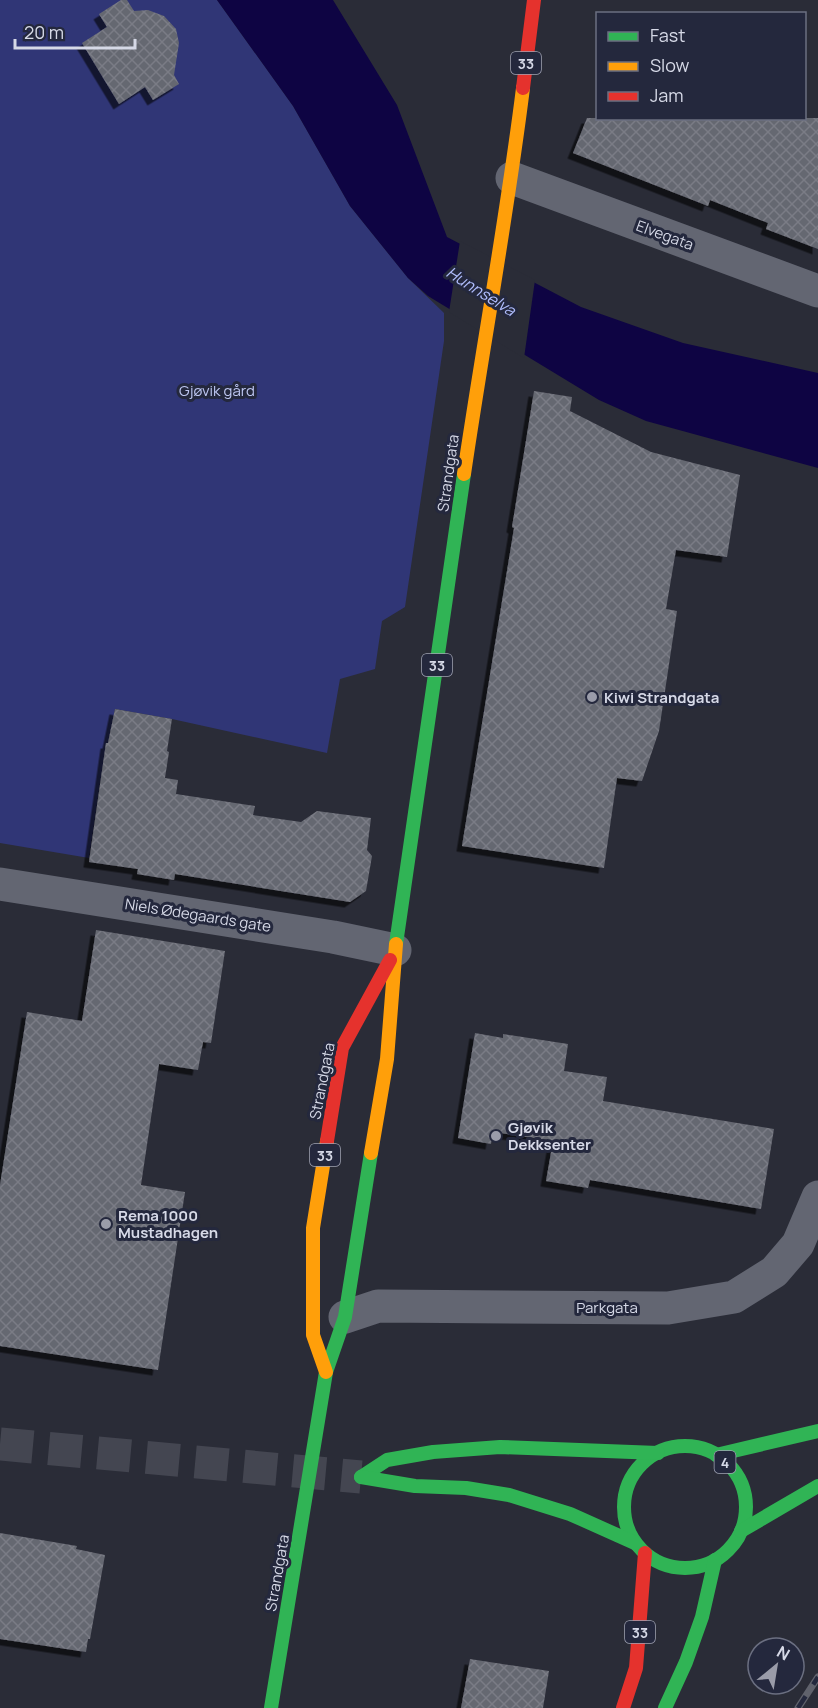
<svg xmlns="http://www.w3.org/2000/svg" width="818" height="1708" font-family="Manrope,sans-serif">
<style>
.green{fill:#303676}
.water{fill:#0e0443}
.pier{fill:#2a2c37}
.building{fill:url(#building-cross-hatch);filter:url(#shadow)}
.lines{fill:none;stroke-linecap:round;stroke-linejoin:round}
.highway-tunnel{stroke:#444651;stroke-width:33;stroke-dasharray:33 16;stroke-linecap:butt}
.street{stroke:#636672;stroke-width:33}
.fast{stroke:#30b455;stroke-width:14}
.slow{stroke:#ff9f0a;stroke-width:14}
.jam{stroke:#e5322d;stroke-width:14}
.rail-casing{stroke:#60626c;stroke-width:7}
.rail{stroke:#24283d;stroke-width:4.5;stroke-dasharray:14;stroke-linecap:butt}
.poi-dot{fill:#9a9ca9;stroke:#24283d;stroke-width:2}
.labels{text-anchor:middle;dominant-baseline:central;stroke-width:6;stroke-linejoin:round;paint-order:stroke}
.shield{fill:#24283d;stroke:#a1a4b4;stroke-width:1.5}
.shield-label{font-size:14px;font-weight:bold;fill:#d6d9e7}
.street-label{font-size:15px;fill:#d6d9e7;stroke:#24283d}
.park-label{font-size:15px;fill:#bdc6f1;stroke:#24283d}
.poi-label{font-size:15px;font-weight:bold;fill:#d6d9e7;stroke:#24283d;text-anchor:start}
.water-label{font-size:16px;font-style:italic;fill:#afbcfb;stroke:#24283d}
</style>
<defs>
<pattern id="building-cross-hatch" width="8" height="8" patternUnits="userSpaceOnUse" patternTransform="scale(1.5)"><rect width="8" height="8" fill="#656771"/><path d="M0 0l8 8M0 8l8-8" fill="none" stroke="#7a7c85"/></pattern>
<filter id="shadow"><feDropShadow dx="-5.5" dy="5.5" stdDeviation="0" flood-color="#0009"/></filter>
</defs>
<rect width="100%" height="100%" fill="#2a2c37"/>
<path class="green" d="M0,0H217L293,106L350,206L408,278L444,313V341L405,607L382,621L375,669L340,679L327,753L172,719L115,709L108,743H106L89,858L0,843Z"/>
<path class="water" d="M217,0H333L397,105L447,237L581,307L683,343L818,373V468L646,421L599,400L428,296L408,278L350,206L293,106Z"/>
<path class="pier" d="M460,241L535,280L524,358L449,312Z"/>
<g class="building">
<path d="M121,0H127L134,11L148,10L164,16L176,29L179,43L174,75L179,84L153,100L145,87L119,104L82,43L107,27L99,14Z"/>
<path d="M587,118H818V249L766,229L768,223L710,200L708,206L573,153Z"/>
<path d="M534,391L572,397L570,411L651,452L740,475L727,557L676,550L666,609L677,611L659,731L642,781L617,778L604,868L462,846L514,528L512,527Z"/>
<path d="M115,709L172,719L167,751L169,752L165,778L178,780L176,794L255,806L253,815L301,822L317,811L371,818L367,850L372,856L366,891L350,902L175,874L174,880L137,874L138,869L89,862L106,743H108Z"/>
<path d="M96,930L225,951L211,1043L203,1042L198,1070L159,1064L141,1185L185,1192L158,1370L0,1346V1185L27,1012L82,1021Z"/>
<path d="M475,1033L503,1038V1034L568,1044L564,1071L607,1077L603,1101L774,1129L761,1209L590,1180L588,1188L546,1181L553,1141L493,1132L491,1144L458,1138Z"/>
<path d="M0,1533L77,1546L76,1549L105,1555L90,1639H88L86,1652L0,1639Z"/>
<path d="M470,1659L549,1671L543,1708H461Z"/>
</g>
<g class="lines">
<path class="highway-tunnel" d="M0,1444L361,1477"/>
<g class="street">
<path d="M512,178L818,291"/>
<path d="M0,884L333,937L395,950"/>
<path d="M345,1317L378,1306L668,1308L734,1297L774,1272L798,1244L818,1197"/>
</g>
<g class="fast">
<path d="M396,944L464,474"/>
<circle cx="685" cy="1507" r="61"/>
<path d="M716,1455L818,1431"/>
<path d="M361,1477L387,1460L433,1452L500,1447L658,1453"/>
<path d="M361,1477L415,1486L466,1488L509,1495L570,1514L635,1543"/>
<path d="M741,1531L818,1486"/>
<path d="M271,1708L326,1372L345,1317L371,1153"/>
<path d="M665,1708L686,1662L702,1617L715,1560"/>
</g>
<g class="slow">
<path d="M464,474C483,345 507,217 523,88"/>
<path d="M371,1153L387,1059L396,944"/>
<path d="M326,1372L313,1335V1228L327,1141"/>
</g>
<g class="jam">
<path d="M523,88L534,0"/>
<path d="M327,1141L342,1048L390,960"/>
<path d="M623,1708L636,1668L645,1553"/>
</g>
<g class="rail-casing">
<path id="rail" d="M798,1708L818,1677"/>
</g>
<use href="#rail" class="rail"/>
</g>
<g class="poi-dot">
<circle cx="592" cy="697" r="6"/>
<circle cx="496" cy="1136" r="6"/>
<circle cx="106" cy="1224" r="6"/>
</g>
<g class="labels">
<g class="shield">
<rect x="511" y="52" width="30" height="22" rx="4.5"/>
<rect x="422" y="654" width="30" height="22" rx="4.5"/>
<rect x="310" y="1144" width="30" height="22" rx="4.5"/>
<rect x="714.5" y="1451" width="21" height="22" rx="4.5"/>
<rect x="625" y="1621" width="30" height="22" rx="4.5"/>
</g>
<g class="shield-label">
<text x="526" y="63">33</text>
<text x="437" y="665">33</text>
<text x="325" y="1155">33</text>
<text x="725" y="1462">4</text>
<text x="640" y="1632">33</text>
</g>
<g class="street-label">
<text transform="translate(665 235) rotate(20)">Elvegata</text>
<text transform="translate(448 473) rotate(-82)">Strandgata</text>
<text transform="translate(198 915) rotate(9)">Niels Ødegaards gate</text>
<text transform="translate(322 1081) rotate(-79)">Strandgata</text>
<text x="607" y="1307">Parkgata</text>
<text transform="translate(277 1573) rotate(-80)">Strandgata</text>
</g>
<g class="park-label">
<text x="217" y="390">Gjøvik gård</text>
</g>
<g class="poi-label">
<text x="604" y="697">Kiwi Strandgata</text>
<text x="508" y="1127">Gjøvik<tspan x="508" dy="17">Dekksenter</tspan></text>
<text x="118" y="1215">Rema 1000<tspan x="118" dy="17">Mustadhagen</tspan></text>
</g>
<g class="water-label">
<text transform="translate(481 291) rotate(32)">Hunnselva</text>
</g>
</g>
<rect x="596" y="12" width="210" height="108" fill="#24283d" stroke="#6b6f81" stroke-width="1.5"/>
<rect x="608" y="32" width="30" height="9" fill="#30b455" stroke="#6b6f81" stroke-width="1.5"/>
<text x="650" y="42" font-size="18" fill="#d6d9e7">Fast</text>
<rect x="608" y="62" width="30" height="9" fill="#ff9f0a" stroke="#6b6f81" stroke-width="1.5"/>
<text x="650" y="72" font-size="18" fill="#d6d9e7">Slow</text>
<rect x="608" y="92" width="30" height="9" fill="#e5322d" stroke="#6b6f81" stroke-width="1.5"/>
<text x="650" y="102" font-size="18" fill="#d6d9e7">Jam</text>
<g transform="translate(776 1666) rotate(30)"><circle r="28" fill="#24283d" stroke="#6b6f81" stroke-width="1.5"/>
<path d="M0-4.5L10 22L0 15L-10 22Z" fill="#9a9ca9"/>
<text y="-9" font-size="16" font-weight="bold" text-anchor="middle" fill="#d6d9e7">N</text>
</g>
<path d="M15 39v9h120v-9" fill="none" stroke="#d6d9e7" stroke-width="3"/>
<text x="24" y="39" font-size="18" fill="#d6d9e7" stroke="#24283d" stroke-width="4.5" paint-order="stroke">20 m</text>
</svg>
